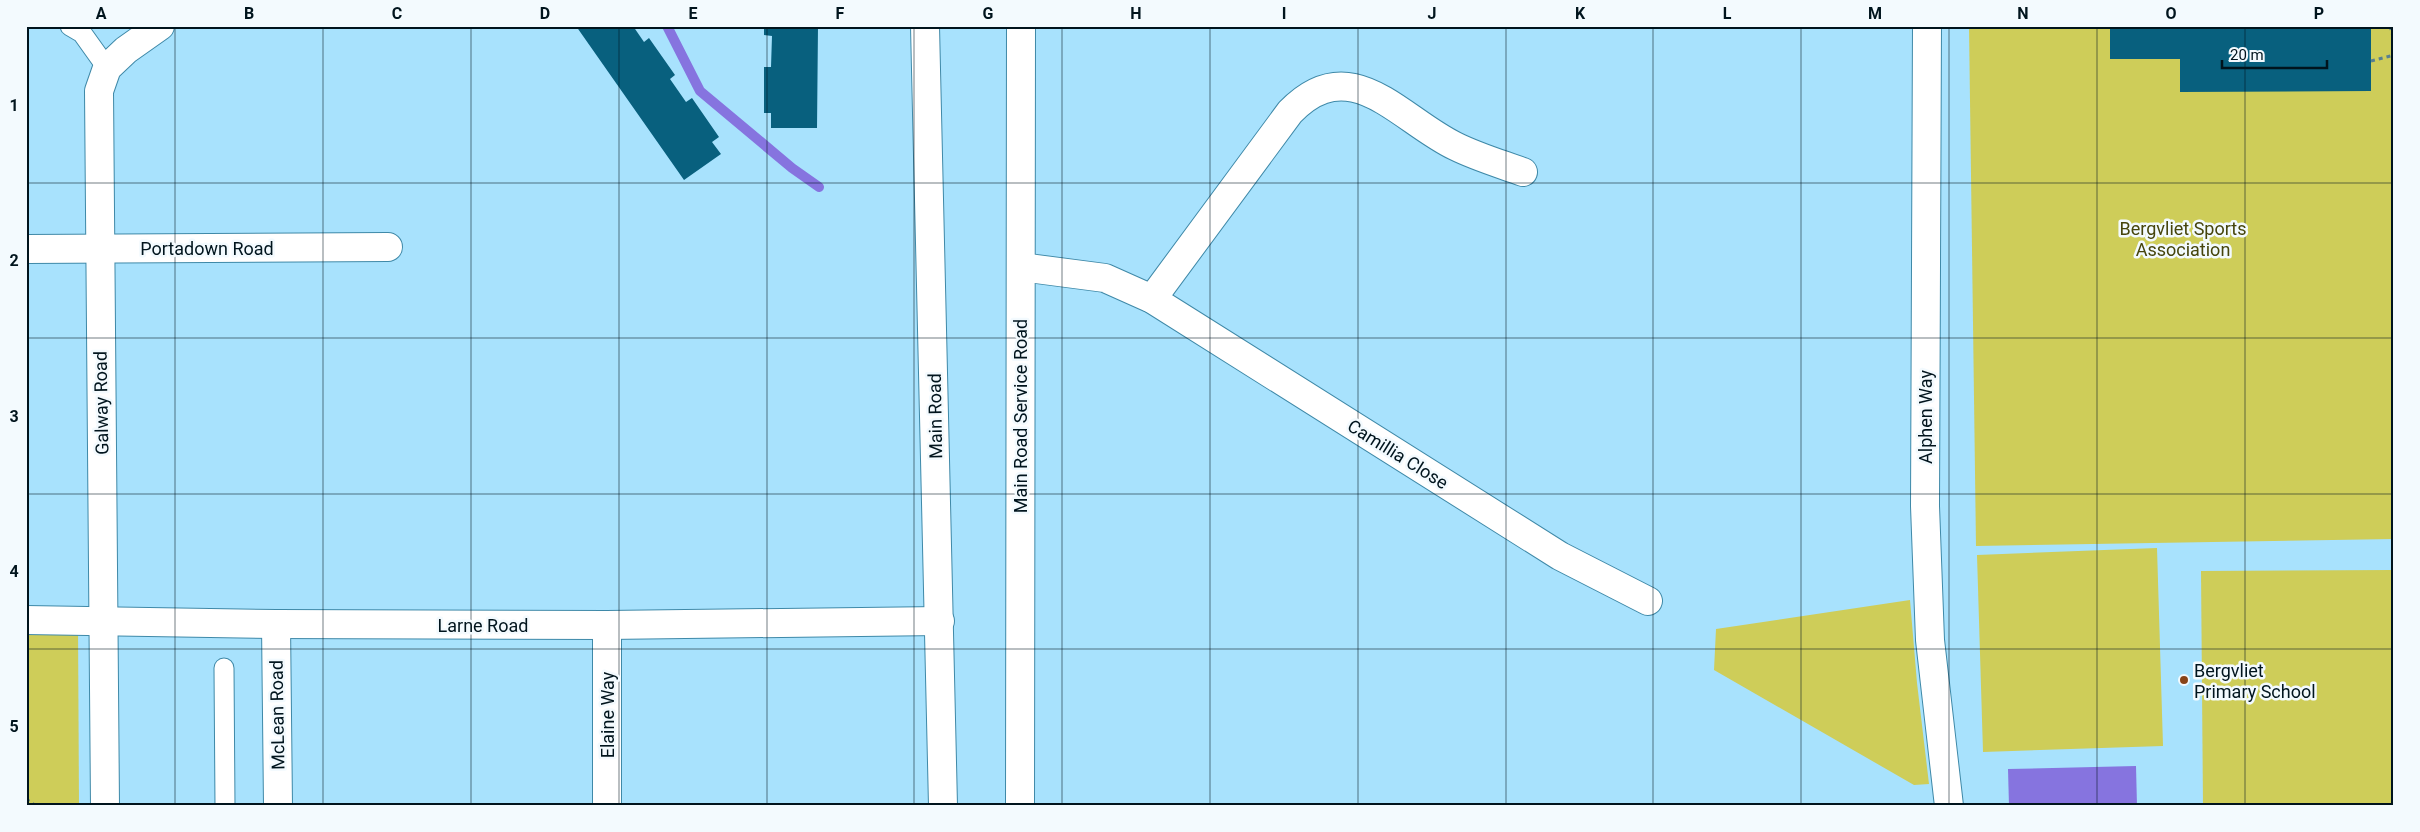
<svg xmlns="http://www.w3.org/2000/svg" width="2420" height="832" font-family="Roboto,sans-serif">
<style>
.green{fill:#cecd59}
.water{fill:#8674df}
.lines{fill:none;stroke-linecap:round;stroke-linejoin:round}
.stream{stroke:#8674df;stroke-width:10}
.building{fill:#08607e}
.lane-casing{stroke:#3f89a8;stroke-width:21}
.street-casing{stroke:#3f89a8;stroke-width:30}
.secondary-casing{stroke:#3f89a8;stroke-width:30}
.path{stroke:#577f91;stroke-width:3;stroke-dasharray:4 4;stroke-linecap:butt}
.lane{stroke:#fff;stroke-width:19}
.street{stroke:#fff;stroke-width:28}
.secondary{stroke:#fff;stroke-width:28}
.grid{fill:none;stroke:#00141d;stroke-width:1;stroke-opacity:0.55}
.poi-dot{fill:#884419;stroke:#f3fafe;stroke-width:2}
.labels{text-anchor:middle;dominant-baseline:central;stroke-width:5;stroke-linejoin:round;paint-order:stroke}
.park-label{font-size:18px;fill:#46450c;stroke:#f3fafe}
.street-label{font-size:18px;fill:#00141d;stroke:#f3fafe}
.poi-label{font-size:18px;fill:#00141d;stroke:#f3fafe;text-anchor:start}
.neatline{fill:none;stroke:#00141d;stroke-width:2}
.grid-label{font-size:16px;text-anchor:middle;font-weight:bold;fill:#00141d}
</style>
<rect width="100%" height="100%" fill="#a8e2fd"/>
<g class="green">
<path d="M1969,26H2394V539L1976,546Z"/>
<path d="M2157,548L2163,746L1983,752L1977,555Z"/>
<path d="M2394,570V806H2203L2201,571Z"/>
<path d="M1910,600L1917,683L1929,784L1914,785L1714,670L1716,629Z"/>
<path d="M78,624L79,806H26V625Z"/>
</g>
<path class="water" d="M2136,766L2137,806H2009L2008,769Z"/>
<g class="lines">
<path class="stream" d="M667,26L700,91L792,168L819,187"/>
</g>
<g class="building">
<path d="M576,26H633L644,42L649,38L675,75L670,79L686,102L692,98L719,137L712,142L721,154L684,180Z"/>
<path d="M764,26H818L817,128H771V113H764V67H771L772,36L764,35Z"/>
<path d="M2110,26H2371V91L2180,92V59H2110Z"/>
</g>
<g class="lines">
<g class="lane-casing">
<g id="lane">
<path d="M70,26L82,33L107,68"/>
<path d="M224,668L225,806"/>
</g>
</g>
<g class="street-casing">
<g id="street">
<path d="M1927,26L1925,506L1930,640L1949,806"/>
<path d="M26,249L388,247"/>
<path d="M1021,267L1105,278L1152,299L1560,556L1648,601"/>
<path d="M1152,299L1290,112C1351,49 1399,119 1455,146C1477,157 1501,164 1523,172"/>
<path d="M26,620L276,624L607,625L940,621"/>
<path d="M276,624L278,806"/>
<path d="M607,625V806"/>
<path d="M105,806L99,91L107,68L126,50L160,26"/>
<path d="M1020,806L1021,26"/>
</g>
</g>
<g class="secondary-casing">
<path id="secondary" d="M925,26L943,806"/>
</g>
<g class="path">
<path d="M2390,26L2394,40"/>
<path d="M2371,61L2394,55"/>
<path d="M26,799L36,806"/>
</g>
<use href="#lane" class="lane"/>
<use href="#street" class="street"/>
<use href="#secondary" class="secondary"/>
</g>
<path class="grid" d="M175,26V806M323,26V806M471,26V806M619,26V806M767,26V806M914,26V806M1062,26V806M1210,26V806M1358,26V806M1506,26V806M1653,26V806M1801,26V806M1949,26V806M2097,26V806M2245,26V806M26,183H2394M26,338H2394M26,494H2394M26,649H2394"/>
<circle class="poi-dot" cx="2184" cy="680" r="5"/>
<g class="labels">
<g class="park-label">
<text x="2183" y="228">Bergvliet Sports<tspan x="2183" dy="21">Association</tspan></text>
</g>
<g class="street-label">
<text x="207" y="248">Portadown Road</text>
<text transform="translate(101 403) rotate(-91)">Galway Road</text>
<text transform="translate(935 416) rotate(-91)">Main Road</text>
<text transform="translate(1020 416) rotate(-90)">Main Road Service Road</text>
<text transform="translate(1925 417) rotate(-90)">Alphen Way</text>
<text transform="translate(1398 454) rotate(32)">Camillia Close</text>
<text x="483" y="625">Larne Road</text>
<text transform="translate(277 715) rotate(-91)">McLean Road</text>
<text transform="translate(607 715) rotate(-90)">Elaine Way</text>
</g>
<g class="poi-label">
<text x="2194" y="670">Bergvliet<tspan x="2194" dy="21">Primary School</tspan></text>
</g>
</g>
<rect width="2420" height="832" fill="none" stroke="#f3fafe" stroke-width="55"/>
<path d="M2222 60v8h105v-8" fill="none" stroke="#00141d" stroke-width="2.5"/>
<text x="2230" y="60" font-size="15" fill="#00141d" stroke="#f3fafe" stroke-width="4" paint-order="stroke">20 m</text>
<rect x="28" y="28" width="2364" height="776" class="neatline"/>
<g class="grid-label">
<text x="101" y="19">A</text>
<text x="249" y="19">B</text>
<text x="397" y="19">C</text>
<text x="545" y="19">D</text>
<text x="693" y="19">E</text>
<text x="840" y="19">F</text>
<text x="988" y="19">G</text>
<text x="1136" y="19">H</text>
<text x="1284" y="19">I</text>
<text x="1432" y="19">J</text>
<text x="1580" y="19">K</text>
<text x="1727" y="19">L</text>
<text x="1875" y="19">M</text>
<text x="2023" y="19">N</text>
<text x="2171" y="19">O</text>
<text x="2319" y="19">P</text>
<text x="14" y="111">1</text>
<text x="14" y="266">2</text>
<text x="14" y="422">3</text>
<text x="14" y="577">4</text>
<text x="14" y="732">5</text>
</g>
</svg>
